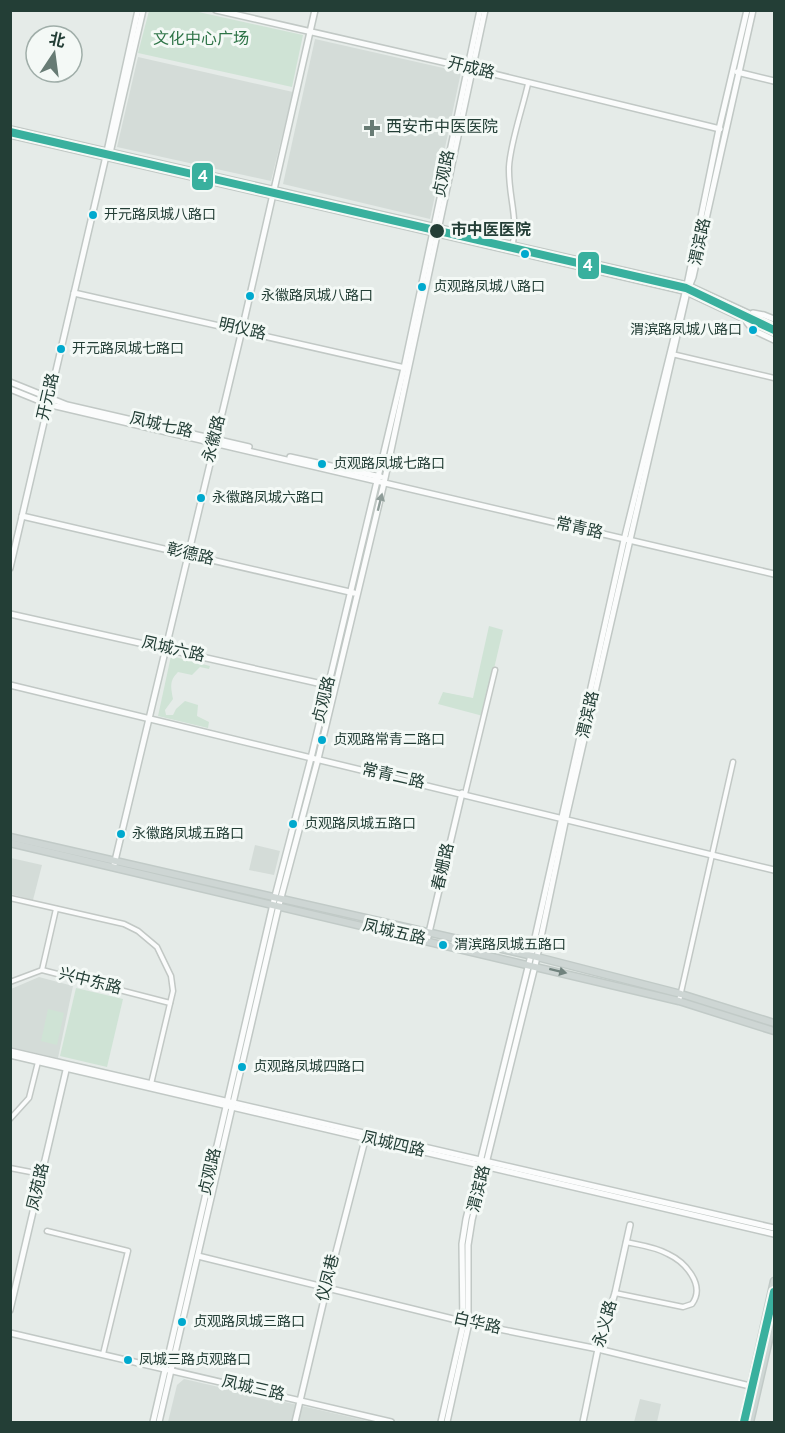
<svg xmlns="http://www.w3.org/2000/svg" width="785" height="1433" font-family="Overpass,'Noto Sans SC',sans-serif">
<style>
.built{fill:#d4dcd8}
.green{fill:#cfe3d5}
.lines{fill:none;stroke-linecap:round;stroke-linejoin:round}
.street-casing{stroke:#c2c8c5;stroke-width:7}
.secondary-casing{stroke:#c1c8c5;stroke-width:8}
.primary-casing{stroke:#c1cac7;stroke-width:9}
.street{stroke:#fbfcfc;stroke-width:4}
.secondary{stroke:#fbfcfc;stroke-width:5}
.primary{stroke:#ced6d4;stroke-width:6}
.metro-1-casing{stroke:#f4f9f6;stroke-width:12}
.metro-1{stroke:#39b09e;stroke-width:8}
.oneway{fill:#8f9d99}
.oneway2{fill:#70827d}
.poi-dot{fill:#677b74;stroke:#f4f9f6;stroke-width:2}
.bus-dot{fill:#00a9ce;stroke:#f4f9f6;stroke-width:2}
.stop-dot{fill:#233e36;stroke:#f4f9f6;stroke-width:2}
.labels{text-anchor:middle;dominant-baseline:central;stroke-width:6;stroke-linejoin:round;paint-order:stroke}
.bus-label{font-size:14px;fill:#233e36;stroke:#f4f9f6;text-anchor:start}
.park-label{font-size:16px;fill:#2e7447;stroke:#f4f9f6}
.street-label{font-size:16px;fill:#233e36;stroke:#f4f9f6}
.poi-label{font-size:16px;fill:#233e36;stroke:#f4f9f6;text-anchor:start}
.stop-label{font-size:16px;font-weight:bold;fill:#233e36;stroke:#f4f9f6;text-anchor:start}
.line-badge{stroke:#f4f9f6;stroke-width:2}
.badge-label{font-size:16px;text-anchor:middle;font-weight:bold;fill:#fff}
</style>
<rect width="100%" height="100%" fill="#e5ebe8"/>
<g class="built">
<path d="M315,39L461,72L430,219L283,184Z"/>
<path d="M138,57L293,92L271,181L117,147Z"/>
<path d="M255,845L280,851L274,875L249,870Z"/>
<path d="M11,858L42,865L33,900L11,894Z"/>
<path d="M39,977L73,986L58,1058L11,1047V989Z"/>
<path d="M184,1379L372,1422H168L177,1385Z"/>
<path d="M640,1399L661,1404L657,1422H634Z"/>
</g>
<g class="green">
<path d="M149,11H194L303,35L292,87L138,53Z"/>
<path d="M489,626L503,630L483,716L438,704L443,692L473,698Z"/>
<path d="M171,656L210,666L209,669L200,667L192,675L178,672C169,681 171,687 173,699L165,710L166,715H173L176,709L185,701L198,705L197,716L209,722L208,728L158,716Z"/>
<path d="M76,988L123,999L107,1067L60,1056Z"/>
<path d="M48,1009L64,1013L57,1045L41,1041Z"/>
</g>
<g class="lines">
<g class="street-casing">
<g id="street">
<path d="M511,251C520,220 508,198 509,167C510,144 523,107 528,84"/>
<path d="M672,354L774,378"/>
<path d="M465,794L495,670"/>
<path d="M10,898L124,924L138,931L157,947L171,976L173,991L151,1084"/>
<path d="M42,970L56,909"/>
<path d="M10,982L42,970L170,1003"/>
<path d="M679,1001L733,762"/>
<path d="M10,1119L29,1098L38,1062"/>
<path d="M10,1168L41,1174"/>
<path d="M47,1231L128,1251L103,1354"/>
<path d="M615,1293L683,1307L692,1304C706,1285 685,1262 668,1254C656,1247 640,1245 626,1242"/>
</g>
</g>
<g class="secondary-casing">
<g id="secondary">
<path d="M216,10L473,69L720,129"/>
<path d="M737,72L774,81"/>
<path d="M10,129L687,285L774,325"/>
<path d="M10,135L684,291L774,333"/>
<path d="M110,153L143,10"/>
<path d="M74,293L405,368"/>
<path d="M753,313L764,315L774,319"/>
<path d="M745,320L753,330L774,340"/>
<path d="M10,382L67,405L249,447"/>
<path d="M10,389L47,404L774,574"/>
<path d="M290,457L381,477"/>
<path d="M22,516L354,593"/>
<path d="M10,568L106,156L138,10"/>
<path d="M10,614L331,686"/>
<path d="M10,685L774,870"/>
<path d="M114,865L242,330L315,10"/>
<path d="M427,941L462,793"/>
<path d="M10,1051L774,1228"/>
<path d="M10,1055L774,1234"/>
<path d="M198,1256L469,1323L598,1349L754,1387"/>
<path d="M10,1310L67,1066"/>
<path d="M10,1333L391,1422"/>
<path d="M153,1422L273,904L311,758L404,368L480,10"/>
<path d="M159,1422L279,905L318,759L384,483L485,10"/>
<path d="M295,1422L327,1287L366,1136"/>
<path d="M441,1422L463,1326L462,1244L466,1219L532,951L624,540L687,285L719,129L747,10"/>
<path d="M447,1422L468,1327V1245L472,1220L535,966L566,818L687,292L693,277L753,10"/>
<path d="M583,1422L598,1349L615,1293L630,1225"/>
</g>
</g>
<g class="primary-casing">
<g id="primary">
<path d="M10,837L537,957L681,994L774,1023"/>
<path d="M10,843L679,1001L774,1031"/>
<path d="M743,1422L774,1281"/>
<path d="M750,1422L774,1318"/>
</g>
</g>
<use href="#street" class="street"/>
<use href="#secondary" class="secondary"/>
<use href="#primary" class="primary"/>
<g class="metro-1-casing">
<g id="metro-1">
<path d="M10,132L686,288L774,330"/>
<path d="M744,1422L774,1292"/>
</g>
</g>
<use href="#metro-1" class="metro-1"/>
</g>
<defs><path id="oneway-solid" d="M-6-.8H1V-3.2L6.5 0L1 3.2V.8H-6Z" transform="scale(1.5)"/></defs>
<use class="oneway" href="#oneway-solid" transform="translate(380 502) rotate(-76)"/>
<use class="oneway2" href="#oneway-solid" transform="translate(558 971) rotate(14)"/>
<path class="poi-dot" d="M369 119h6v6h6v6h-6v6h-6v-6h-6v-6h6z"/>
<g class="bus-dot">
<circle cx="93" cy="215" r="5"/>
<circle cx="525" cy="254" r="5"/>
<circle cx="422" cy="287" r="5"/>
<circle cx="250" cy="296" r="5"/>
<circle cx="753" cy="330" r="5"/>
<circle cx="61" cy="349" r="5"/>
<circle cx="322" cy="464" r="5"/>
<circle cx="201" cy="498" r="5"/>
<circle cx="322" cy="740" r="5"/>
<circle cx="293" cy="824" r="5"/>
<circle cx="121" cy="834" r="5"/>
<circle cx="443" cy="945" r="5"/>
<circle cx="242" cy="1067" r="5"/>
<circle cx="182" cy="1322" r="5"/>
<circle cx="128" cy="1360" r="5"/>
</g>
<circle class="stop-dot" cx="437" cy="231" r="8"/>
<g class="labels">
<g class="bus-label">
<text x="104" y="215">开元路凤城八路口</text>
<text x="433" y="287">贞观路凤城八路口</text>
<text x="261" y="296">永徽路凤城八路口</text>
<text x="742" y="330" text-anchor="end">渭滨路凤城八路口</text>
<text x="72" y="349">开元路凤城七路口</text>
<text x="333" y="464">贞观路凤城七路口</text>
<text x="212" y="498">永徽路凤城六路口</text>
<text x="333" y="740">贞观路常青二路口</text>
<text x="304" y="824">贞观路凤城五路口</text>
<text x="132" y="834">永徽路凤城五路口</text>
<text x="454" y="945">渭滨路凤城五路口</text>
<text x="253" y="1067">贞观路凤城四路口</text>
<text x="193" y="1322">贞观路凤城三路口</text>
<text x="139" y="1360">凤城三路贞观路口</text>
</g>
<g class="park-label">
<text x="201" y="40">文化中心广场</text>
</g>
<g class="street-label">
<text transform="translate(471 69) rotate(14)">开成路</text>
<text transform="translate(445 174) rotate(-78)">贞观路</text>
<text transform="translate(701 242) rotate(-78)">渭滨路</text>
<text transform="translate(242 330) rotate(13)">明仪路</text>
<text transform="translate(49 397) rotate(-77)">开元路</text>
<text transform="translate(161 426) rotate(13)">凤城七路</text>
<text transform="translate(215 439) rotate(-76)">永徽路</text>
<text transform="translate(579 529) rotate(13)">常青路</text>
<text transform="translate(190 555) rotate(13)">彰德路</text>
<text transform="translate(173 650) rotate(13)">凤城六路</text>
<text transform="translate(325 700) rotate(-76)">贞观路</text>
<text transform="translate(589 715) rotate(-77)">渭滨路</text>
<text transform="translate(393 777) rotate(13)">常青二路</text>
<text transform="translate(444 867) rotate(-77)">春姗路</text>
<text transform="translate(394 933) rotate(13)">凤城五路</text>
<text transform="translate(90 982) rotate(14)">兴中东路</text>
<text transform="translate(393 1145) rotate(13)">凤城四路</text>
<text transform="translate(211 1172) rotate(-77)">贞观路</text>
<text transform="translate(39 1187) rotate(-77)">凤苑路</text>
<text transform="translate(480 1189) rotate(-76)">渭滨路</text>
<text transform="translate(329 1278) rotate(-76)">仪凤巷</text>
<text transform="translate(477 1324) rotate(13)">白华路</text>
<text transform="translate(606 1324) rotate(-74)">永义路</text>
<text transform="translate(253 1389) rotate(13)">凤城三路</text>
</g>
<g class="poi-label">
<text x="386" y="128">西安市中医医院</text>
</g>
<g class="stop-label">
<text x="451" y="231">市中医医院</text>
</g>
</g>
<g class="line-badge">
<rect x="191" y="162" width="23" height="29" rx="6" fill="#39b09e"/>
<rect x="577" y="251" width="23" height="29" rx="6" fill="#39b09e"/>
</g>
<g class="badge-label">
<text x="203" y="182">4</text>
<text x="588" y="271">4</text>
</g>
<rect width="785" height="1433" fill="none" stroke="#233e36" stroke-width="24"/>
<g transform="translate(54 54) rotate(13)"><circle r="28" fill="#f4f9f6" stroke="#a0aea9" stroke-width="1.5"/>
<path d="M0-4.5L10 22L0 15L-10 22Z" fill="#677b74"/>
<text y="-9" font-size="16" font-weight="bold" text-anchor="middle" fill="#233e36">北</text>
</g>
</svg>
